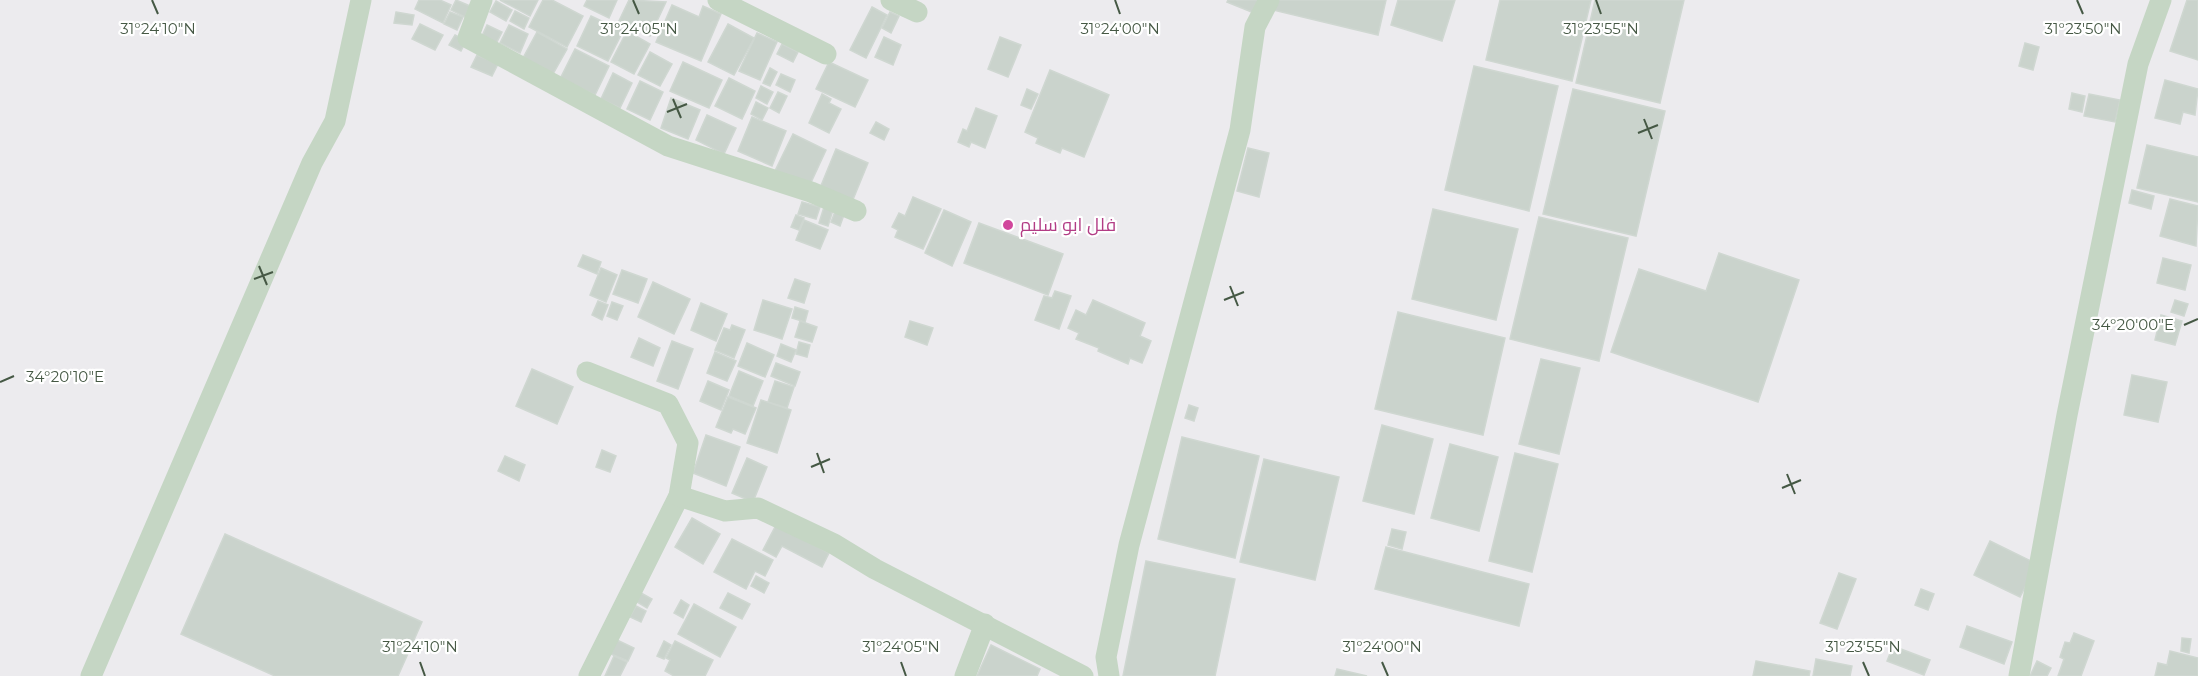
<svg xmlns="http://www.w3.org/2000/svg" width="2198" height="676" font-family="Montserrat,Cairo,sans-serif">
<style>
.building{fill:#cad3cc;stroke:#cfd7d1;stroke-width:1.5}
.lines{fill:none;stroke-linecap:round;stroke-linejoin:round}
.minor{stroke:#c5d6c4;stroke-width:21}
.ticks{fill:none;stroke:#455844;stroke-width:2}
.hotel-dot{fill:#d1479c;stroke:#fff;stroke-width:2}
.labels{text-anchor:middle;dominant-baseline:central;stroke-width:4.5;stroke-linejoin:round;paint-order:stroke}
.hotel-label{font-size:18px;fill:#b23c85;stroke:#fff;text-anchor:start}
.ticks-label{font-size:15px;text-anchor:middle;fill:#455844;stroke:#fff;stroke-width:4.5;stroke-linejoin:round;paint-order:stroke}
</style>
<rect width="100%" height="100%" fill="#ecebee"/>
<g class="building">
<path d="M419,0H440L451,5L443,23L415,9Z"/>
<path d="M456,0L470,6L465,17L451,10Z"/>
<path d="M500,0H538L530,16Z"/>
<path d="M543,0H552L583,16L567,47L529,27Z"/>
<path d="M587,0H617L609,18L584,6Z"/>
<path d="M629,0L666,2L650,36L619,21Z"/>
<path d="M1228,0H1265L1259,15L1227,2Z"/>
<path d="M1275,0H1386L1378,35L1273,10Z"/>
<path d="M1398,0H1455L1442,41L1391,25Z"/>
<path d="M1500,0H1591L1572,81L1486,60Z"/>
<path d="M1595,0H1684L1660,103L1576,83Z"/>
<path d="M2187,0H2198V60L2170,51Z"/>
<path d="M496,1L512,10L506,21L490,12Z"/>
<path d="M672,5L699,17L703,6L721,14L701,61L656,42Z"/>
<path d="M872,7L887,15L866,58L850,50Z"/>
<path d="M515,11L529,18L524,29L510,21Z"/>
<path d="M396,12L414,15L412,25L394,23Z"/>
<path d="M450,12L463,17L457,30L444,24Z"/>
<path d="M890,12L899,16L891,33L882,28Z"/>
<path d="M591,16L623,31L608,61L577,46Z"/>
<path d="M420,24L443,35L435,50L412,39Z"/>
<path d="M728,24L754,38L734,75L708,62Z"/>
<path d="M487,25L502,32L496,44L482,36Z"/>
<path d="M509,25L528,34L520,53L500,43Z"/>
<path d="M627,31L650,44L634,74L611,62Z"/>
<path d="M537,32L567,49L553,74L523,58Z"/>
<path d="M757,33L777,42L760,80L739,71Z"/>
<path d="M455,35L466,41L461,51L449,45Z"/>
<path d="M884,37L901,45L893,65L875,57Z"/>
<path d="M1000,37L1021,45L1008,77L988,69Z"/>
<path d="M2025,43L2039,47L2033,70L2019,66Z"/>
<path d="M782,44L798,52L793,62L777,54Z"/>
<path d="M575,49L609,66L595,95L560,79Z"/>
<path d="M650,52L672,64L660,86L638,75Z"/>
<path d="M477,55L498,64L492,76L471,67Z"/>
<path d="M683,62L722,80L709,108L670,91Z"/>
<path d="M829,62L868,80L855,107L816,89Z"/>
<path d="M1474,66L1558,86L1529,211L1445,190Z"/>
<path d="M770,68L777,72L770,86L763,83Z"/>
<path d="M1050,70L1109,95L1084,157L1062,148L1060,153L1036,143L1038,138L1025,132Z"/>
<path d="M613,73L632,83L620,108L601,99Z"/>
<path d="M781,74L795,80L790,92L776,85Z"/>
<path d="M729,78L755,91L742,119L715,106Z"/>
<path d="M2165,80L2198,89L2195,115L2183,112L2180,124L2155,118Z"/>
<path d="M640,81L663,92L650,120L627,109Z"/>
<path d="M761,86L773,92L767,104L756,98Z"/>
<path d="M1027,89L1038,94L1031,109L1021,105Z"/>
<path d="M1573,89L1665,111L1636,236L1543,214Z"/>
<path d="M778,92L787,96L779,113L770,108Z"/>
<path d="M2072,93L2085,96L2082,112L2069,109Z"/>
<path d="M822,94L831,99L829,103L841,109L829,133L809,123Z"/>
<path d="M2089,94L2120,100L2115,122L2084,116Z"/>
<path d="M671,98L700,110L688,139L661,128Z"/>
<path d="M756,102L768,108L762,120L751,114Z"/>
<path d="M976,108L997,116L985,148L971,142L969,147L958,142L963,129L967,131Z"/>
<path d="M707,115L736,128L724,154L696,140Z"/>
<path d="M752,117L786,131L772,166L738,151Z"/>
<path d="M876,122L889,129L884,140L870,133Z"/>
<path d="M793,134L826,150L808,189L774,173Z"/>
<path d="M2147,145L2198,157V202L2137,188Z"/>
<path d="M1248,148L1269,153L1259,197L1237,191Z"/>
<path d="M836,149L868,163L852,202L820,188Z"/>
<path d="M2132,190L2154,196L2151,209L2129,203Z"/>
<path d="M913,197L941,209L923,249L895,237L898,230L892,227L899,213L905,216Z"/>
<path d="M2170,199L2198,206L2196,246L2160,236Z"/>
<path d="M802,202L820,207L816,219L798,214Z"/>
<path d="M824,207L833,210L828,226L819,223Z"/>
<path d="M836,209L845,212L840,226L831,222Z"/>
<path d="M1433,209L1518,229L1496,320L1412,299Z"/>
<path d="M944,210L971,222L952,266L925,253Z"/>
<path d="M796,215L804,218L799,230L791,227Z"/>
<path d="M1539,217L1628,238L1599,361L1510,339Z"/>
<path d="M804,220L828,230L820,249L796,240Z"/>
<path d="M979,223L1063,254L1048,295L964,263Z"/>
<path d="M1719,253L1799,280L1758,402L1611,352L1639,269L1706,291Z"/>
<path d="M583,255L601,262L597,274L578,266Z"/>
<path d="M2163,258L2191,265L2185,290L2157,283Z"/>
<path d="M601,268L617,275L606,302L590,295Z"/>
<path d="M622,270L647,279L638,303L613,294Z"/>
<path d="M795,279L810,284L804,303L788,298Z"/>
<path d="M653,282L690,299L674,334L638,317Z"/>
<path d="M1055,291L1071,296L1059,329L1035,320L1044,296L1052,298Z"/>
<path d="M763,300L792,309L782,339L754,330Z"/>
<path d="M1093,300L1145,323L1140,336L1151,341L1142,363L1130,358L1128,364L1098,351L1099,348L1076,339L1079,333L1068,328L1076,310L1086,315Z"/>
<path d="M2175,300L2188,304L2184,316L2171,312Z"/>
<path d="M598,301L608,305L602,320L592,315Z"/>
<path d="M612,302L623,306L617,320L607,316Z"/>
<path d="M701,303L727,314L716,341L691,330Z"/>
<path d="M795,307L808,311L805,322L792,318Z"/>
<path d="M1398,312L1505,338L1483,435L1375,409Z"/>
<path d="M2161,315L2182,321L2175,345L2155,340Z"/>
<path d="M800,321L817,327L812,342L795,337Z"/>
<path d="M910,321L933,328L927,345L905,337Z"/>
<path d="M732,325L745,330L734,358L715,350L724,328L730,330Z"/>
<path d="M639,338L660,348L653,366L631,357Z"/>
<path d="M672,341L693,349L678,389L657,381Z"/>
<path d="M799,342L810,345L807,357L796,354Z"/>
<path d="M747,343L774,355L765,377L738,366Z"/>
<path d="M781,344L796,350L791,362L777,356Z"/>
<path d="M715,352L736,361L727,381L707,373Z"/>
<path d="M1541,359L1580,368L1559,454L1519,444Z"/>
<path d="M776,363L800,372L795,386L771,376Z"/>
<path d="M532,369L573,387L557,424L516,406Z"/>
<path d="M739,371L763,381L753,406L729,396Z"/>
<path d="M2132,375L2167,382L2158,422L2124,415Z"/>
<path d="M708,381L729,390L721,410L700,401Z"/>
<path d="M775,381L794,387L787,408L768,402Z"/>
<path d="M728,397L756,408L745,434L733,429L731,433L716,427Z"/>
<path d="M761,400L791,410L777,453L747,443Z"/>
<path d="M1189,405L1198,408L1194,421L1185,418Z"/>
<path d="M1382,425L1433,439L1414,514L1363,501Z"/>
<path d="M706,435L740,447L726,486L693,473Z"/>
<path d="M1182,437L1259,456L1235,558L1158,539Z"/>
<path d="M1450,444L1498,457L1479,531L1431,518Z"/>
<path d="M602,450L616,456L610,472L596,467Z"/>
<path d="M1515,453L1558,464L1532,572L1489,561Z"/>
<path d="M505,456L525,465L519,481L498,471Z"/>
<path d="M747,458L767,467L753,502L732,493Z"/>
<path d="M1264,459L1339,477L1315,580L1240,562Z"/>
<path d="M692,518L720,534L703,564L675,547Z"/>
<path d="M776,525L829,553L822,567L782,546L776,557L763,550Z"/>
<path d="M1392,529L1406,532L1402,549L1388,545Z"/>
<path d="M225,534L422,622L398,676H275L181,634Z"/>
<path d="M732,539L773,560L765,576L755,571L746,589L714,572Z"/>
<path d="M1990,541L2037,564L2020,597L1974,575Z"/>
<path d="M1386,547L1529,584L1519,626L1375,589Z"/>
<path d="M1146,561L1235,579L1215,676H1123Z"/>
<path d="M1839,573L1856,579L1837,629L1820,623Z"/>
<path d="M756,576L769,583L764,593L751,586Z"/>
<path d="M1921,589L1934,594L1928,610L1915,605Z"/>
<path d="M641,593L652,599L647,608L637,602Z"/>
<path d="M728,593L750,604L742,619L720,608Z"/>
<path d="M681,600L689,605L683,618L674,613Z"/>
<path d="M694,604L736,627L720,657L678,634Z"/>
<path d="M636,606L646,611L641,622L630,617Z"/>
<path d="M1967,626L2012,642L2004,664L1960,647Z"/>
<path d="M2074,633L2094,641L2081,676H2058L2064,659L2060,657L2065,642L2070,643Z"/>
<path d="M2182,638L2191,639L2189,653L2181,651Z"/>
<path d="M617,640L634,648L628,661L611,654Z"/>
<path d="M664,641L671,645L664,659L657,656Z"/>
<path d="M675,641L713,660L705,676H674L665,671L670,660L666,658Z"/>
<path d="M991,645L1040,669L1037,676H977Z"/>
<path d="M1893,646L1930,660L1924,675L1887,661Z"/>
<path d="M2170,651L2198,658V676H2155L2158,663L2167,665Z"/>
<path d="M614,656L627,662L620,676H605Z"/>
<path d="M1816,659L1852,666L1850,676H1813Z"/>
<path d="M1756,661L1810,671L1809,676H1753Z"/>
<path d="M2037,661L2051,668L2047,676H2030Z"/>
<path d="M1337,669L1367,676H1335Z"/>
</g>
<g class="lines">
<g class="minor">
<path d="M482,0L468,38L668,146L811,192L856,211"/>
<path d="M718,0L826,54"/>
<path d="M891,0L917,12"/>
<path d="M587,372L668,404L688,443L679,496L589,676"/>
<path d="M679,496L725,511L758,508L834,544L875,569L1083,676"/>
<path d="M91,676L312,163L335,121L361,0"/>
<path d="M965,676L985,624"/>
<path d="M1109,676L1106,657L1129,545L1240,130L1255,27L1269,0"/>
<path d="M2019,676L2067,415L2138,64L2161,0"/>
</g>
</g>
<path class="ticks" d="M152,0L158,14M633,0L639,14M1115,0L1120,14M1596,0L1601,14M2077,0L2083,14M673,99L681,118M667,112L687,104M1644,119L1652,139M1638,133L1658,125M259,266L267,285M254,279L273,272M1230,286L1238,306M1224,300L1244,292M2184,325L2198,319M0,382L14,376M817,453L824,473M811,467L830,459M1787,474L1795,494M1782,488L1801,480M420,662L425,676M901,662L906,676M1382,662L1388,676M1863,662L1869,676"/>
<circle class="hotel-dot" cx="1008" cy="225" r="6"/>
<g class="labels">
<g class="hotel-label">
<text x="1020" y="225">فلل ابو سليم</text>
</g>
</g>
<g class="ticks-label">
<text x="158" y="34">31°24'10"N</text>
<text x="639" y="34">31°24'05"N</text>
<text x="1120" y="34">31°24'00"N</text>
<text x="1601" y="34">31°23'55"N</text>
<text x="2083" y="34">31°23'50"N</text>
<text x="2133" y="330">34°20'00"E</text>
<text x="65" y="382">34°20'10"E</text>
<text x="420" y="652">31°24'10"N</text>
<text x="901" y="652">31°24'05"N</text>
<text x="1382" y="652">31°24'00"N</text>
<text x="1863" y="652">31°23'55"N</text>
</g>
</svg>
